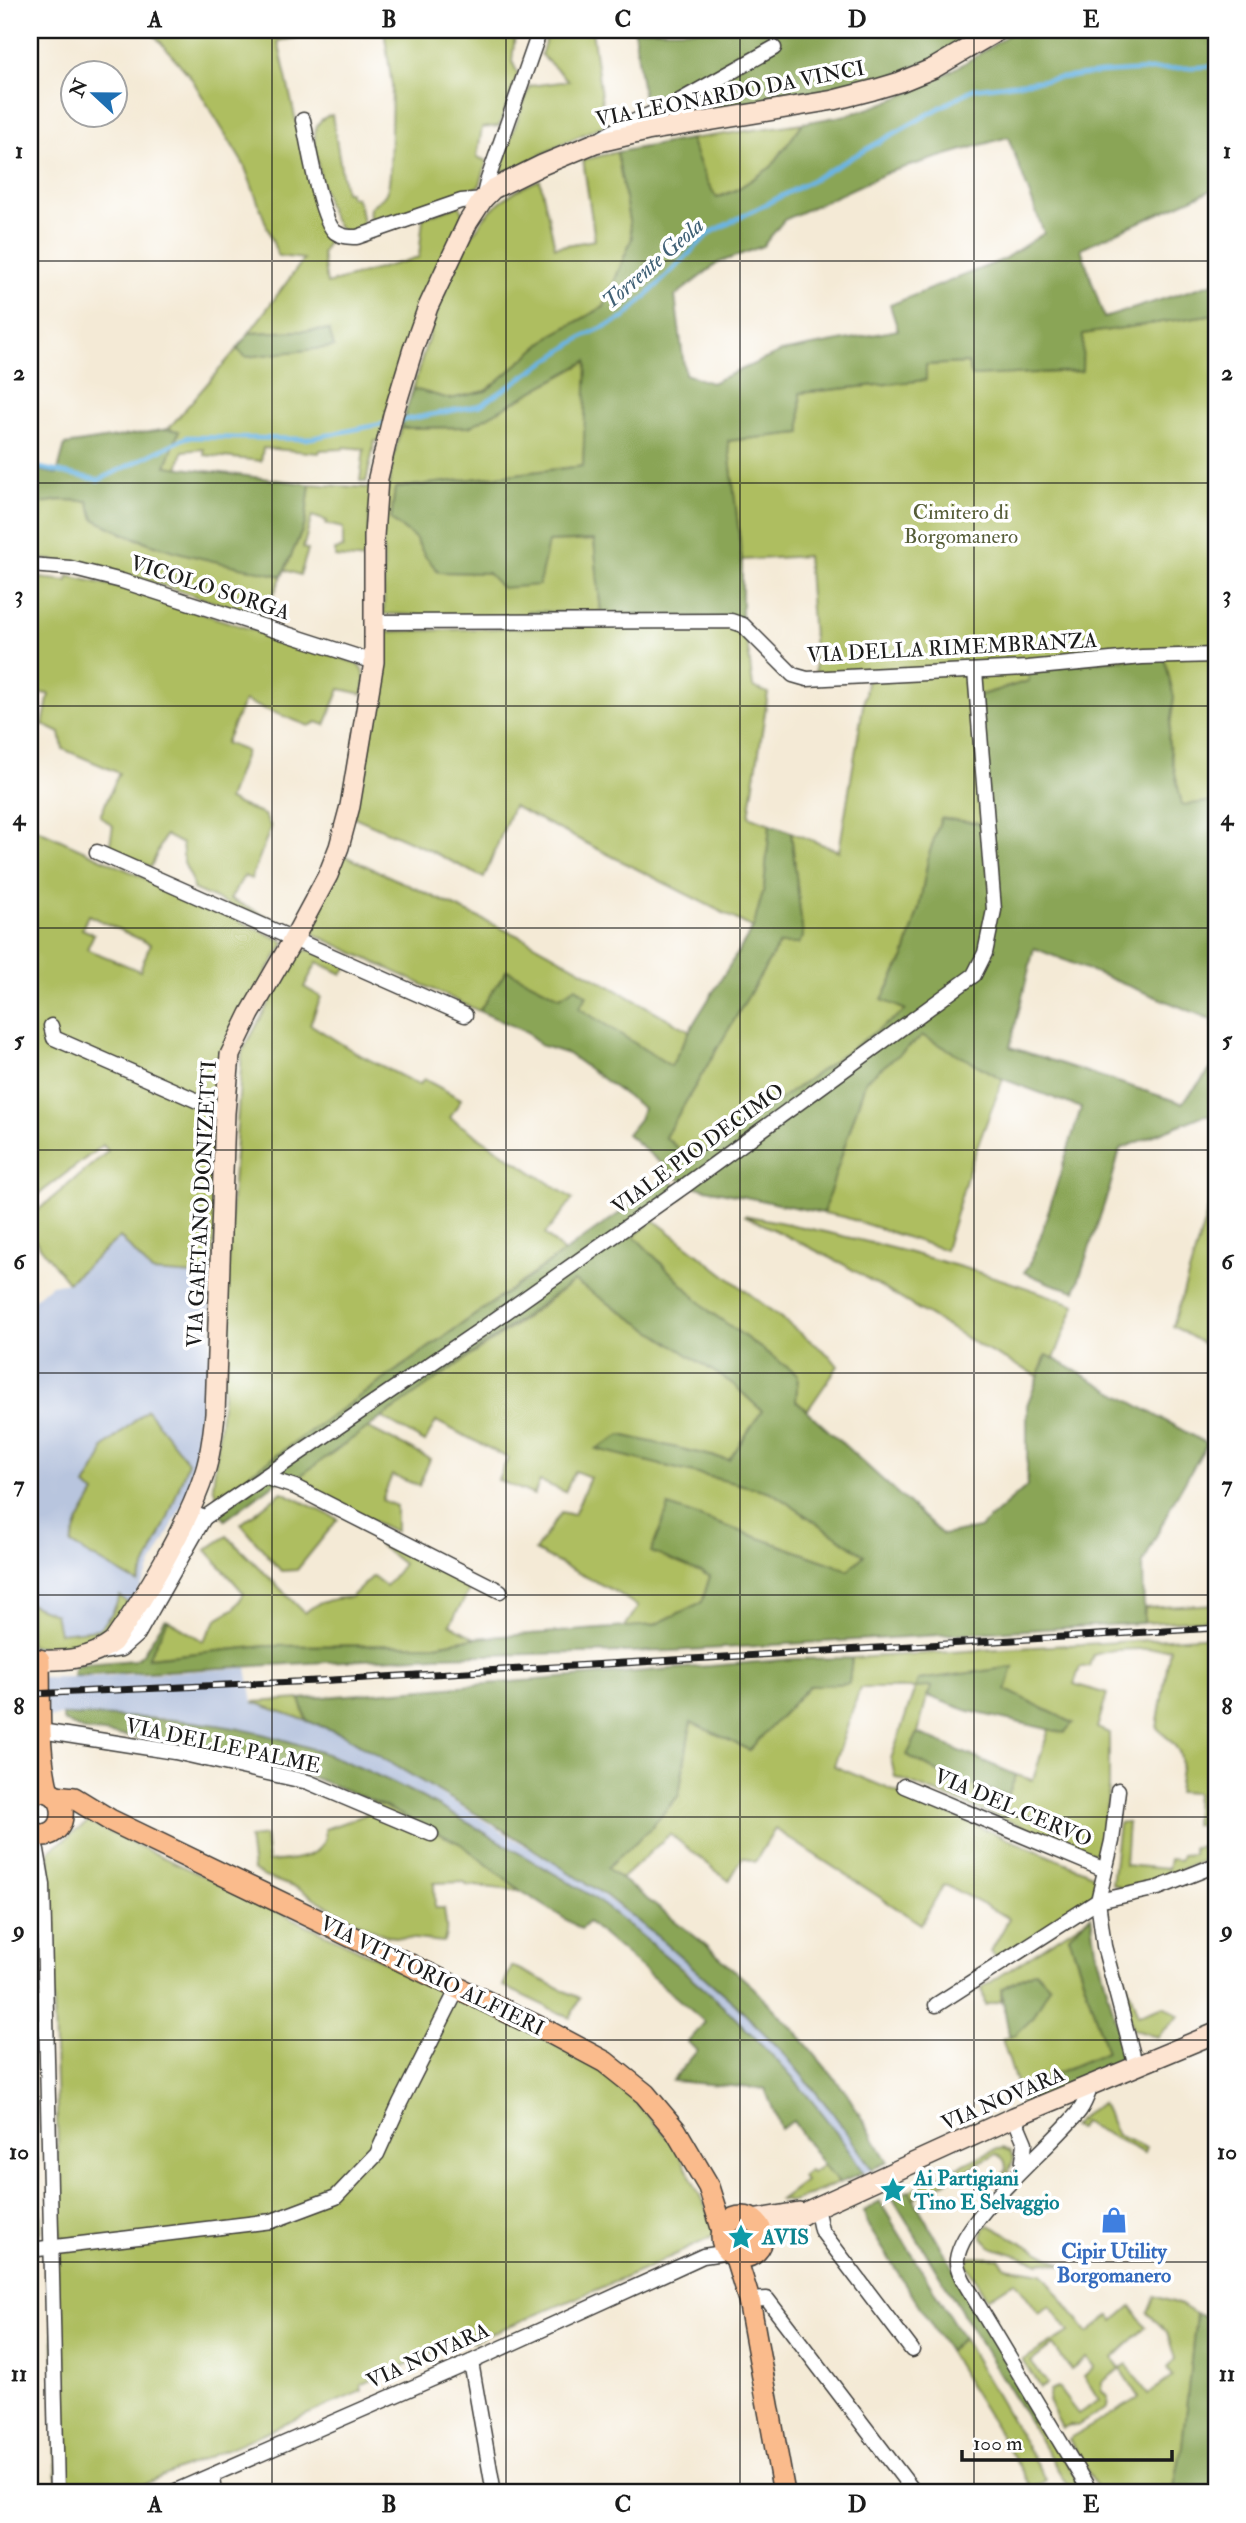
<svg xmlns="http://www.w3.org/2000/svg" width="1246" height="2523" font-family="'IM FELL Double Pica',serif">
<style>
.industrial{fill:#b8c5de}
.green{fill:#aebe61;stroke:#656d3e;stroke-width:2;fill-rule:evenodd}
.forest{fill:#8aa557;stroke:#53603a;stroke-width:2;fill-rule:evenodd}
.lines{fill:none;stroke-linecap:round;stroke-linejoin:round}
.stream{stroke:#6bb5e4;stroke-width:4.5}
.street-casing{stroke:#3c3b38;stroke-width:17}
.secondary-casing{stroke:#3c3b38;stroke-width:22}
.primary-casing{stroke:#3c3b38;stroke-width:24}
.street{stroke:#fff;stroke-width:14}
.secondary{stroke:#fde4d1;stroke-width:19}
.primary{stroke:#fabb8c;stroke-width:21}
.rail-casing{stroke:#1c1c1c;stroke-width:7}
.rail{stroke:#fff;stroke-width:4.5;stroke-dasharray:13;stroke-linecap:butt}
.grid{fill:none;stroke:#1c1c1c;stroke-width:2;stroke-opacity:0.55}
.labels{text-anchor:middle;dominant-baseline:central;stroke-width:7;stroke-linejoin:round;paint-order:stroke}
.street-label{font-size:21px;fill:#1c1c1c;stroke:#fff}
.park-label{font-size:21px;fill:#565d38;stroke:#fff}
.culture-label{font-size:21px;font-weight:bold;fill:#0d838f;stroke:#fff;text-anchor:start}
.shop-label{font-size:21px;font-weight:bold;fill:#366cbe;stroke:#fff}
.water-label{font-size:23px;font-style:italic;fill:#406176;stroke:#fff}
.neatline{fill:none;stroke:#1c1c1c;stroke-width:2.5}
.grid-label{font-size:23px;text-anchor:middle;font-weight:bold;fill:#1c1c1c}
</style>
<rect width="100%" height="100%" fill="#fff"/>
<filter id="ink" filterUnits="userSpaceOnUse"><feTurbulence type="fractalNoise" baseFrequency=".0143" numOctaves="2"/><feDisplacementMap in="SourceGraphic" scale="14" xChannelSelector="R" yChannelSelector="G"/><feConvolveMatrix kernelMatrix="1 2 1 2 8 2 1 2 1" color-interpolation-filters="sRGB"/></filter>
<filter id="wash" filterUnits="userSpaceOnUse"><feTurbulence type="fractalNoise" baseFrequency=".00686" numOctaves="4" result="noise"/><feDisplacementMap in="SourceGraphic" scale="28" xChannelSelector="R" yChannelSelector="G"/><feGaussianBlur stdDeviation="1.57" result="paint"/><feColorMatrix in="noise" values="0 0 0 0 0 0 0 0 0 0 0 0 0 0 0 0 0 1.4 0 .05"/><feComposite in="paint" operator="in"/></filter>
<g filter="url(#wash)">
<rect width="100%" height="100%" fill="#f4ead6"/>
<g class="industrial">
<path d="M120,1237L210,1276L211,1448L113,1642L30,1659V1303L51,1285L69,1282Z"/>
<path d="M247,1668L253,1702L342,1734L586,1883L663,1941L735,2004L782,2051L833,2113L872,2169L863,2173L848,2149L772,2055L686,1971L585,1892L416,1793L370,1772L217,1725L165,1718L64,1715L30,1722V1677H92Z"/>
</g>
<g class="green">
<path d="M150,30H344L278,41L316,210L328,242L322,253L327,284L419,257L423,218L459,205L464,213L380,441H375L366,482L360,481L364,449L344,447L343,449L320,450L319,453L263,448L261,461L204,455V449L183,451L178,468L166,466L179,431L168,429L237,349L246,357L334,347L329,330L249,333L304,259L278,256L244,165L190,76Z"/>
<path d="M384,30H528L529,32L515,35L512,61L518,74L499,126L482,128L477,157L487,161L480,185L459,197L374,223L370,221C368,201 372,208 383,197C389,192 389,181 390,174L392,86Z"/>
<path d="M549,30H592L605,125L566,142L509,171L499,169L530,86L569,81L541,55Z"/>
<path d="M332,115L345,192H349L350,197L356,198L360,206L364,229C357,231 349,234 342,230C327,220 313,152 315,134C316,124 322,117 332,115Z"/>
<path d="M803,123L771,167L736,190L716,198L706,180L690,139Z"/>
<path d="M617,152L632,238L604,307L552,335L486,391L450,399L413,389C428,336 450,264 483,219C497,201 519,187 540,180L555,247L595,240L583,160Z"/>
<path d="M1216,314V801L1182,806L1168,740L1174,697L1028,669L1029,681L977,696L988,824L941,819L929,854L919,908L904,957L882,999L907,1010L693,1161L665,1137L779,944H798L803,937L791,832L839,851L868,676L816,678L807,556L742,560L728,440L801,433L800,393L926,380L925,365L968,363L972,376L1082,371V334Z"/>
<path d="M588,361L583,466L395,488L391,519L415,538L425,556L439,572L489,573L548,542L594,540L601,614L529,611L526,618L384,614L383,519L393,460L401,428L469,427Z"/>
<path d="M310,484L371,488L367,560L335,557V550L343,548V528L326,524L327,521L312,516L303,548L308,550L300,575L285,570L305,524Z"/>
<path d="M60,500L88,501L122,534L174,551L282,576L263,618C187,594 110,564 30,558V505Z"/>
<path d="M68,576L119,587L356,663C367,673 366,680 363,694L340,689L325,725L317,722L309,726L244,701L225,743L246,751L228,800L264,815L271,827L251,879L244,876L230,899L271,918L269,923L193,889L192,880L184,863L182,844L165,835L151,867L109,849L113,826L100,816L119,773L63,749L60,733L43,725L49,694L30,692V577L67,581Z"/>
<path d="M731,621L743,625L747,641L753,687L768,693L749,816L770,824L764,888L753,928L513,806L484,878L427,849L354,817L382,632Z"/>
<path d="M30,826L285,942L239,1017L210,1276L152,1272L120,1237L68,1282L30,1234V1217L108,1151L103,1145L30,1201ZM88,915L150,944L140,971L87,949L94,934L82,929Z"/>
<path d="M343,855L527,940L690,1031L671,1067L560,997L507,971L479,1011L307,931Z"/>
<path d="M311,950L348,966L342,974L317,962L304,987L321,997L310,1024L356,1053L419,1085L424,1079L461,1099L450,1118L573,1199L545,1234L564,1252L224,1492L218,1500L213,1486L223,1395L229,1242L242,1052L298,951Z"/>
<path d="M923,1035L1003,1079L970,1166L945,1250L844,1217L823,1213L866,1080Z"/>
<path d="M1216,1183V1351L1173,1326Z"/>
<path d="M744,1215C857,1237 967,1264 1075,1305L1054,1359L1046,1355L1038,1376L990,1352L841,1263Z"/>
<path d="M654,1220L830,1356L838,1366L807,1411L796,1401L798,1375L709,1311L633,1236Z"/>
<path d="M574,1281L733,1384L762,1411L729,1460L621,1435L597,1449L771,1492L865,1555L849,1570L669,1506L710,1576L702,1602L654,1625L624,1628L638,1607L618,1593L535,1551L561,1512L574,1515L590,1477L575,1471L565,1492L540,1481L534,1495L498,1480L508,1458L436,1421L425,1442L381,1417L517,1324Z"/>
<path d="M147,1410L188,1462L167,1520L138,1583L71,1544L79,1521L95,1493L85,1486L102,1456L103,1448Z"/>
<path d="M367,1427L430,1459L419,1486L392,1475L382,1500L396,1506V1532L309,1491V1482L293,1481Z"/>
<path d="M282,1492L338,1519L297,1570L281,1571L241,1524Z"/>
<path d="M227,1536L305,1613C316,1602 336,1598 351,1597L373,1576L386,1586L403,1564L379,1545L383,1541L472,1586L450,1624L475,1638L435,1645L266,1646L147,1658L168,1620L203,1641L218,1618L235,1608L244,1593L206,1550Z"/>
<path d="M120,1596L128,1603L108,1637L72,1647L30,1646V1604L55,1614L59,1633L99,1629L112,1613Z"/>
<path d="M1216,1604V1619L1144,1623L1145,1608Z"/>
<path d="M1216,1636V1836L1215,1824L1194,1825L1196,1793L1178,1792C1182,1754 1188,1756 1157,1728L1170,1648L1113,1650L1093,1655L1089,1666L1080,1667L1074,1684L1107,1694L1097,1728L1109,1733V1788L1100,1856L895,1777L891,1759L915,1688H860L834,1766L1097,1876L1094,1899L998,1960L991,1951L1009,1919L1005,1916L944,1884L921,1924L775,1829L755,1862L743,1857L729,1881L670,1834L621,1879L606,1868L648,1831L679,1795L691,1721L749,1750L809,1686L849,1683L852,1658ZM1013,1667L1006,1690L1073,1723L1064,1732L1049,1729L1033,1780L1016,1775L1008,1795L908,1755L918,1733L927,1696L933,1687Z"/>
<path d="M300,1699L307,1721L253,1702Z"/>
<path d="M373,1801L461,1844L521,1891L466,1885L465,1882L434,1883L435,1908H444C445,1918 449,1933 443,1942L387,1936L343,1915L297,1888L265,1877L253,1870L249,1838L265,1836L268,1862C290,1860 328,1860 325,1829L365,1815Z"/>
<path d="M88,1822L445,1990L460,2001L544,2038L618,2082L676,2147L715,2226L712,2237L643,2270L471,2342L468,2336L361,2385L362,2391L124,2493H57L52,2251L61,2249L49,1851Z"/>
<path d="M1128,1822L1125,1865L1168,1869L1170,1859L1180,1860L1182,1855L1193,1854V1847L1216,1846V1856L1127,1890L1112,1884L1119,1823Z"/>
<path d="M1091,1916L1069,1936L1107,2052L1018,2089L1002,2039L1016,2035L1001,1989V2001L985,2005L982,1988Z"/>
<path d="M1118,1958L1138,2015L1164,2006L1179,2016L1157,2037L1132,2029L1114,1959Z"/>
<path d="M512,1966L580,1998L570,2018L503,1986Z"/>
<path d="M1102,2103L1117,2135L1146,2148L1144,2153L1083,2122L1079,2129L1072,2127L1087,2112Z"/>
<path d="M1002,2148L1010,2151L1014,2158L1007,2177L1000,2186L996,2179L1006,2171C1006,2161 1004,2157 995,2154L913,2199L909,2191L993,2150Z"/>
<path d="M37,2157L41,2231L30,2238V2159Z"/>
<path d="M823,2165L839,2183L792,2202L780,2200L805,2181L802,2176L809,2170L811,2173Z"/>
<path d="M989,2225L1066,2266L1042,2261L1040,2263L991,2247L982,2237L984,2228Z"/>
<path d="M971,2257L999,2258L1005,2267L1042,2273L1088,2333L1110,2316L1114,2321L1131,2306L1146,2327L1113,2358L1120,2369L1127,2365L1148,2394L1172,2377L1167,2368L1175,2359L1167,2332L1148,2313L1155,2296L1181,2305L1196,2314L1182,2446L1173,2493H1100L1069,2439L1139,2398L1120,2369L1102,2382L1101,2389L1108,2397L1107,2407L1077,2426L1070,2425L1062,2428L1048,2401L1050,2391L1058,2388L1078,2414L1099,2400L1084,2376L1094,2367L1087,2358L1071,2370L1053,2345L1031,2362L1048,2384L1040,2388L1023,2360L1069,2332L1050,2306L1039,2313L1015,2281L987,2299L966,2263Z"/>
<path d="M963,2338L1046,2480L1033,2489L948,2351Z"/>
<path d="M1040,2418L1085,2493H1072L1029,2422Z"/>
</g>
<g class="forest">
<path d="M634,30H981L940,57L892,76L843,92L651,120L645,108Z"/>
<path d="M1015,30H1216V188L1081,248L1104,318L1216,282V314L1083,334L1082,371L972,376L968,363L926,365V380L800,393L801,433L728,441L742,560V618H526L528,611L601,614L594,540L548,542L539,585L502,588L488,573L439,572L425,556L415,538L391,520L395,488L583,466L587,361L469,427L401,428L413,389L450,399L486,391L552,335L604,307L632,238L617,152L690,139L706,180L717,198L736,190L771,167L803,123C818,120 832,118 846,115C904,101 967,64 1015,30ZM1008,137L1044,233L1002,260L890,305L898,330L781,352L711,383L685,374L675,296L718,263L763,246L784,220L889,172Z"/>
<path d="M329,330L334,347L246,357L237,349L249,333Z"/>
<path d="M168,429L179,431L166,466L310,484L305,524L282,576C218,562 152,551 94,519L88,501L60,500L30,505V468L57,474L65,445Z"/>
<path d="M1164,656L1174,697L1168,740L1182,805L1216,801V1117L1204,1115L1120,1149L1110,1187L1075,1291L1049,1283L1024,1272L1029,1266L1040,1238L1081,1108L1003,1079L923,1036L866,1080L823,1213L686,1185L627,1134L639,1119L643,1108L568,1054L540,1045L527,1032L479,1011L507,970L560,997L576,987L587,996L579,1008L671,1066L695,1021L753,928L764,888L770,824L791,832L803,937L798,944H779L665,1137L693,1161L906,1010L882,1000L904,957L919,908L929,854L941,818L987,824L977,696L1029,681L1028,668ZM1034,948L1213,1020V1067L1182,1103L1010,1047Z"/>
<path d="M668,1179L686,1194L634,1236L709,1311L798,1375L796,1401L943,1535L979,1528L1027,1486V1405L1047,1355L1207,1444L1173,1502L1143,1563L1144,1623L672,1651L437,1656L73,1676L75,1665L135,1660L142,1655L165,1619L168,1620L148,1658L266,1646L435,1645L475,1638L654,1625L702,1602L710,1576L651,1552L669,1506L849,1570L864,1555L771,1492L596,1449L621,1435L729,1460L762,1411L733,1384L574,1281L293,1481L282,1478L225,1520C217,1509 215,1504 224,1492Z"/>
<path d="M852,1658L849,1683L809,1686L749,1750L691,1722L679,1795L648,1831L607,1868L706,1945L753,1987L796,2032L846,2092L888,2162L872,2169L833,2113L782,2051L735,2004L663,1941L606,1896L505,1831L342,1734L307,1721L300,1699L795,1659Z"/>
<path d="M1013,1667L1006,1690L1073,1723L1064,1733L969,1711L927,1696L932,1687L915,1688L918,1680Z"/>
<path d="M63,1715C129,1717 194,1718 258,1733C350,1755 433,1801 512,1849C536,1864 562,1877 585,1892C606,1906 625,1922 644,1938C723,2001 810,2085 863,2173L839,2183L823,2165L793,2121L781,2129L765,2089L672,2081L697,2051L688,2042L705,2022L588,1922L581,1929L521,1891L461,1844L373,1801L312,1777L257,1760L166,1742L82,1730L63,1721Z"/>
<path d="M918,1733L1016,1775L1008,1795L951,1779L907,1755Z"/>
<path d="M1091,1916L1096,1948L1127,2063L1022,2105L1018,2089L1107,2052L1069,1935Z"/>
<path d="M1035,1971L1050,1986L1033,2018L1015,2035H1009L1001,1989Z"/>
<path d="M909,2191L1040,2418L1029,2422L892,2197Z"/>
<path d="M880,2202L963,2338L948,2351L867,2224L864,2211Z"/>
<path d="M1196,2314L1216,2320V2493H1173L1182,2446Z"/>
</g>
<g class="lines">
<g class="stream">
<path d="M399,421L481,405L584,336L624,318L710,233L803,185L973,89L1100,73L1216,66"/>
<path d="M30,466L99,480L187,437L307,439L387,423"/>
</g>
</g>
</g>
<g filter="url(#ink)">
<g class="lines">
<g class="street-casing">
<g id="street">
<path d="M303,120C308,142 320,219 335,232C342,237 349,237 357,237L461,201L483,199L487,182L540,30"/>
<path d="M602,138L617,129L676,103L774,48"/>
<path d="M30,565L70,568L122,581L374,662"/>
<path d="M376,622L731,621L743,625L793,675L807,679L1028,668L1142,657L1216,655"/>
<path d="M97,852L465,1015"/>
<path d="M51,1026L54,1038L225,1113"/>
<path d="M264,1477L295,1487L500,1591"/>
<path d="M188,1511L204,1518L486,1326L686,1185L974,975L985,953L994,910L975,671"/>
<path d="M102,1652L121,1649L138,1634L204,1518"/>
<path d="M41,1731L175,1752L308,1782L431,1834"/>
<path d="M904,1786L1105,1870"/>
<path d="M1118,1790L1112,1841L1098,1901L1104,1946L1136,2067"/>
<path d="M31,1833L37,1850L43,1885L57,2493"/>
<path d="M936,2005L1098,1901L1158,1888L1216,1865"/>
<path d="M1014,2117L1025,2143L1022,2169"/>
<path d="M816,2207L821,2230L912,2350"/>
<path d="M30,2250L272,2221L336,2197L377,2154L400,2103L458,1988"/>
<path d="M749,2300L767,2299L915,2493"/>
<path d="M471,2362L494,2493"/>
<path d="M213,2476L215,2493"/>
<path d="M171,2493L471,2362L703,2256L730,2252"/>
<path d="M1091,2493L963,2280C960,2273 956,2267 957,2259C963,2216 1052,2147 1080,2110C1085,2103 1088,2094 1091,2086"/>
</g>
</g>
<g class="secondary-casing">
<g id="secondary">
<path d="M39,1660C66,1661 91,1659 113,1642C145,1597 188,1525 205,1472C211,1453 213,1434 215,1414L225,1113L230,1055L250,1014L294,938L328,875L339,847L350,806L374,662V536L378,478L393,415L413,349L428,307L468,222L483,199L493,189L542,165L595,143L647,131L834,100L873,90L900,82L934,68L999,30"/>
<path d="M752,2220L799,2212"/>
<path d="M762,2239L810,2210L1014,2117L1216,2033"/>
</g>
</g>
<g class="primary-casing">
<g id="primary">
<path d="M30,1659L39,1660C40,1704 37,1750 48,1792"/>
<path d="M30,1794C73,1776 73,1850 30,1832"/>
<path d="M55,1796L74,1798L110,1820L547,2031L605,2062L645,2094L676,2131L709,2187L723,2231"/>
<circle cx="742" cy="2237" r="20"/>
<path d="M735,2255L749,2300L784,2493"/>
</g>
</g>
<use href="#street" class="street"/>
<use href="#secondary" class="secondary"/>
<use href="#primary" class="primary"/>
<g class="rail-casing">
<path id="rail" d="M30,1694L316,1681L1216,1628"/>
</g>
<use href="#rail" class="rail"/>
</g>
</g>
<path class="grid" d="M272,30V2493M506,30V2493M740,30V2493M974,30V2493M30,261H1216M30,483H1216M30,706H1216M30,928H1216M30,1150H1216M30,1373H1216M30,1595H1216M30,1817H1216M30,2040H1216M30,2262H1216"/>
<defs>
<g id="sight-bare" transform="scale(2.1)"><path d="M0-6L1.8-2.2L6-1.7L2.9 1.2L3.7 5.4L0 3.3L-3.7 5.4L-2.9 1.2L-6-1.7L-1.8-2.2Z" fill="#0f9aa8" stroke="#fff" stroke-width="2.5" paint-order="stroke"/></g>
<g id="shop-bare" transform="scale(2.1)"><path d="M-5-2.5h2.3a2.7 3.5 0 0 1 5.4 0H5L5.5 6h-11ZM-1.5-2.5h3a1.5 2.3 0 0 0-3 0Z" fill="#3f7fe0" stroke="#fff" stroke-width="2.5" paint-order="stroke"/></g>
</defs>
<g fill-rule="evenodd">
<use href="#sight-bare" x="893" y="2190"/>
<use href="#shop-bare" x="1114" y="2220"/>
<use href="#sight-bare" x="741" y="2237"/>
</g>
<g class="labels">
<g class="street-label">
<text transform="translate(730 94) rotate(-11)">VIA LEONARDO DA VINCI</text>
<text transform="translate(210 588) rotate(18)">VICOLO SORGA</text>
<text transform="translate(952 648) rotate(-3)">VIA DELLA RIMEMBRANZA</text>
<text transform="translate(698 1149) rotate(-36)">VIALE PIO DECIMO</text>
<text transform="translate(202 1204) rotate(-87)">VIA GAETANO DONIZETTI</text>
<text transform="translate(223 1746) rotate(12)">VIA DELLE PALME</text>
<text transform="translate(1013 1808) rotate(23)">VIA DEL CERVO</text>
<text transform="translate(432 1976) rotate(26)">VIA VITTORIO ALFIERI</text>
<text transform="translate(1003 2099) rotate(-23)">VIA NOVARA</text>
<text transform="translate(428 2356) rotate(-24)">VIA NOVARA</text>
</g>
<g class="park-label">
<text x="961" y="512">Cimitero di<tspan x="961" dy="24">Borgomanero</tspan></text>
</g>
<g class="culture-label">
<text x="914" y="2178">Ai Partigiani<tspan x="914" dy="24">Tino E Selvaggio</tspan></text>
<text x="762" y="2237">AVIS</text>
</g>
<g class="shop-label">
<text x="1114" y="2251">Cipir Utility<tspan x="1114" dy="24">Borgomanero</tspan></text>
</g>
<g class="water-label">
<text transform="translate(653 263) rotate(-41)">Torrente Geola</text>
</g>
</g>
<rect width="1246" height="2523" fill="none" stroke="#fff" stroke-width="77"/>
<g transform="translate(94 94) rotate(292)"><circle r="33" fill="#ffffff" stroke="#a4a4a4" stroke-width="2"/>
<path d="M0-5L12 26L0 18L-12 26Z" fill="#1f6fb2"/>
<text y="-10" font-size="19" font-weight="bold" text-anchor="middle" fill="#1c1c1c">N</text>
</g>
<path d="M962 2450v10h210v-10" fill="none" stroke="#1c1c1c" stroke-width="3.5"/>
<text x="973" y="2450" font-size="21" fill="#1c1c1c" stroke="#ffffff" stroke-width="5" paint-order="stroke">100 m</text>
<rect x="38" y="38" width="1170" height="2446" class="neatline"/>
<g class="grid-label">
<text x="155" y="27">A</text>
<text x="389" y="27">B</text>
<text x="623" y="27">C</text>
<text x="857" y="27">D</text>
<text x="1091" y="27">E</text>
<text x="19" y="158">1</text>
<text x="1227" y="158">1</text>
<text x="19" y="380">2</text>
<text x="1227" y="380">2</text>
<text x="19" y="602">3</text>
<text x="1227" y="602">3</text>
<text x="19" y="825">4</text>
<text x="1227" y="825">4</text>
<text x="19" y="1047">5</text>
<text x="1227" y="1047">5</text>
<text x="19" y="1269">6</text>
<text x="1227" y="1269">6</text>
<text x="19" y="1492">7</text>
<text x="1227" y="1492">7</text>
<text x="19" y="1714">8</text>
<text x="1227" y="1714">8</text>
<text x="19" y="1937">9</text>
<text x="1227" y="1937">9</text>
<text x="19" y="2159">10</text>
<text x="1227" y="2159">10</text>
<text x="19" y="2381">11</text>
<text x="1227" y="2381">11</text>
<text x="155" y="2512">A</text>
<text x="389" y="2512">B</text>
<text x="623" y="2512">C</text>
<text x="857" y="2512">D</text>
<text x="1091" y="2512">E</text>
</g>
</svg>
